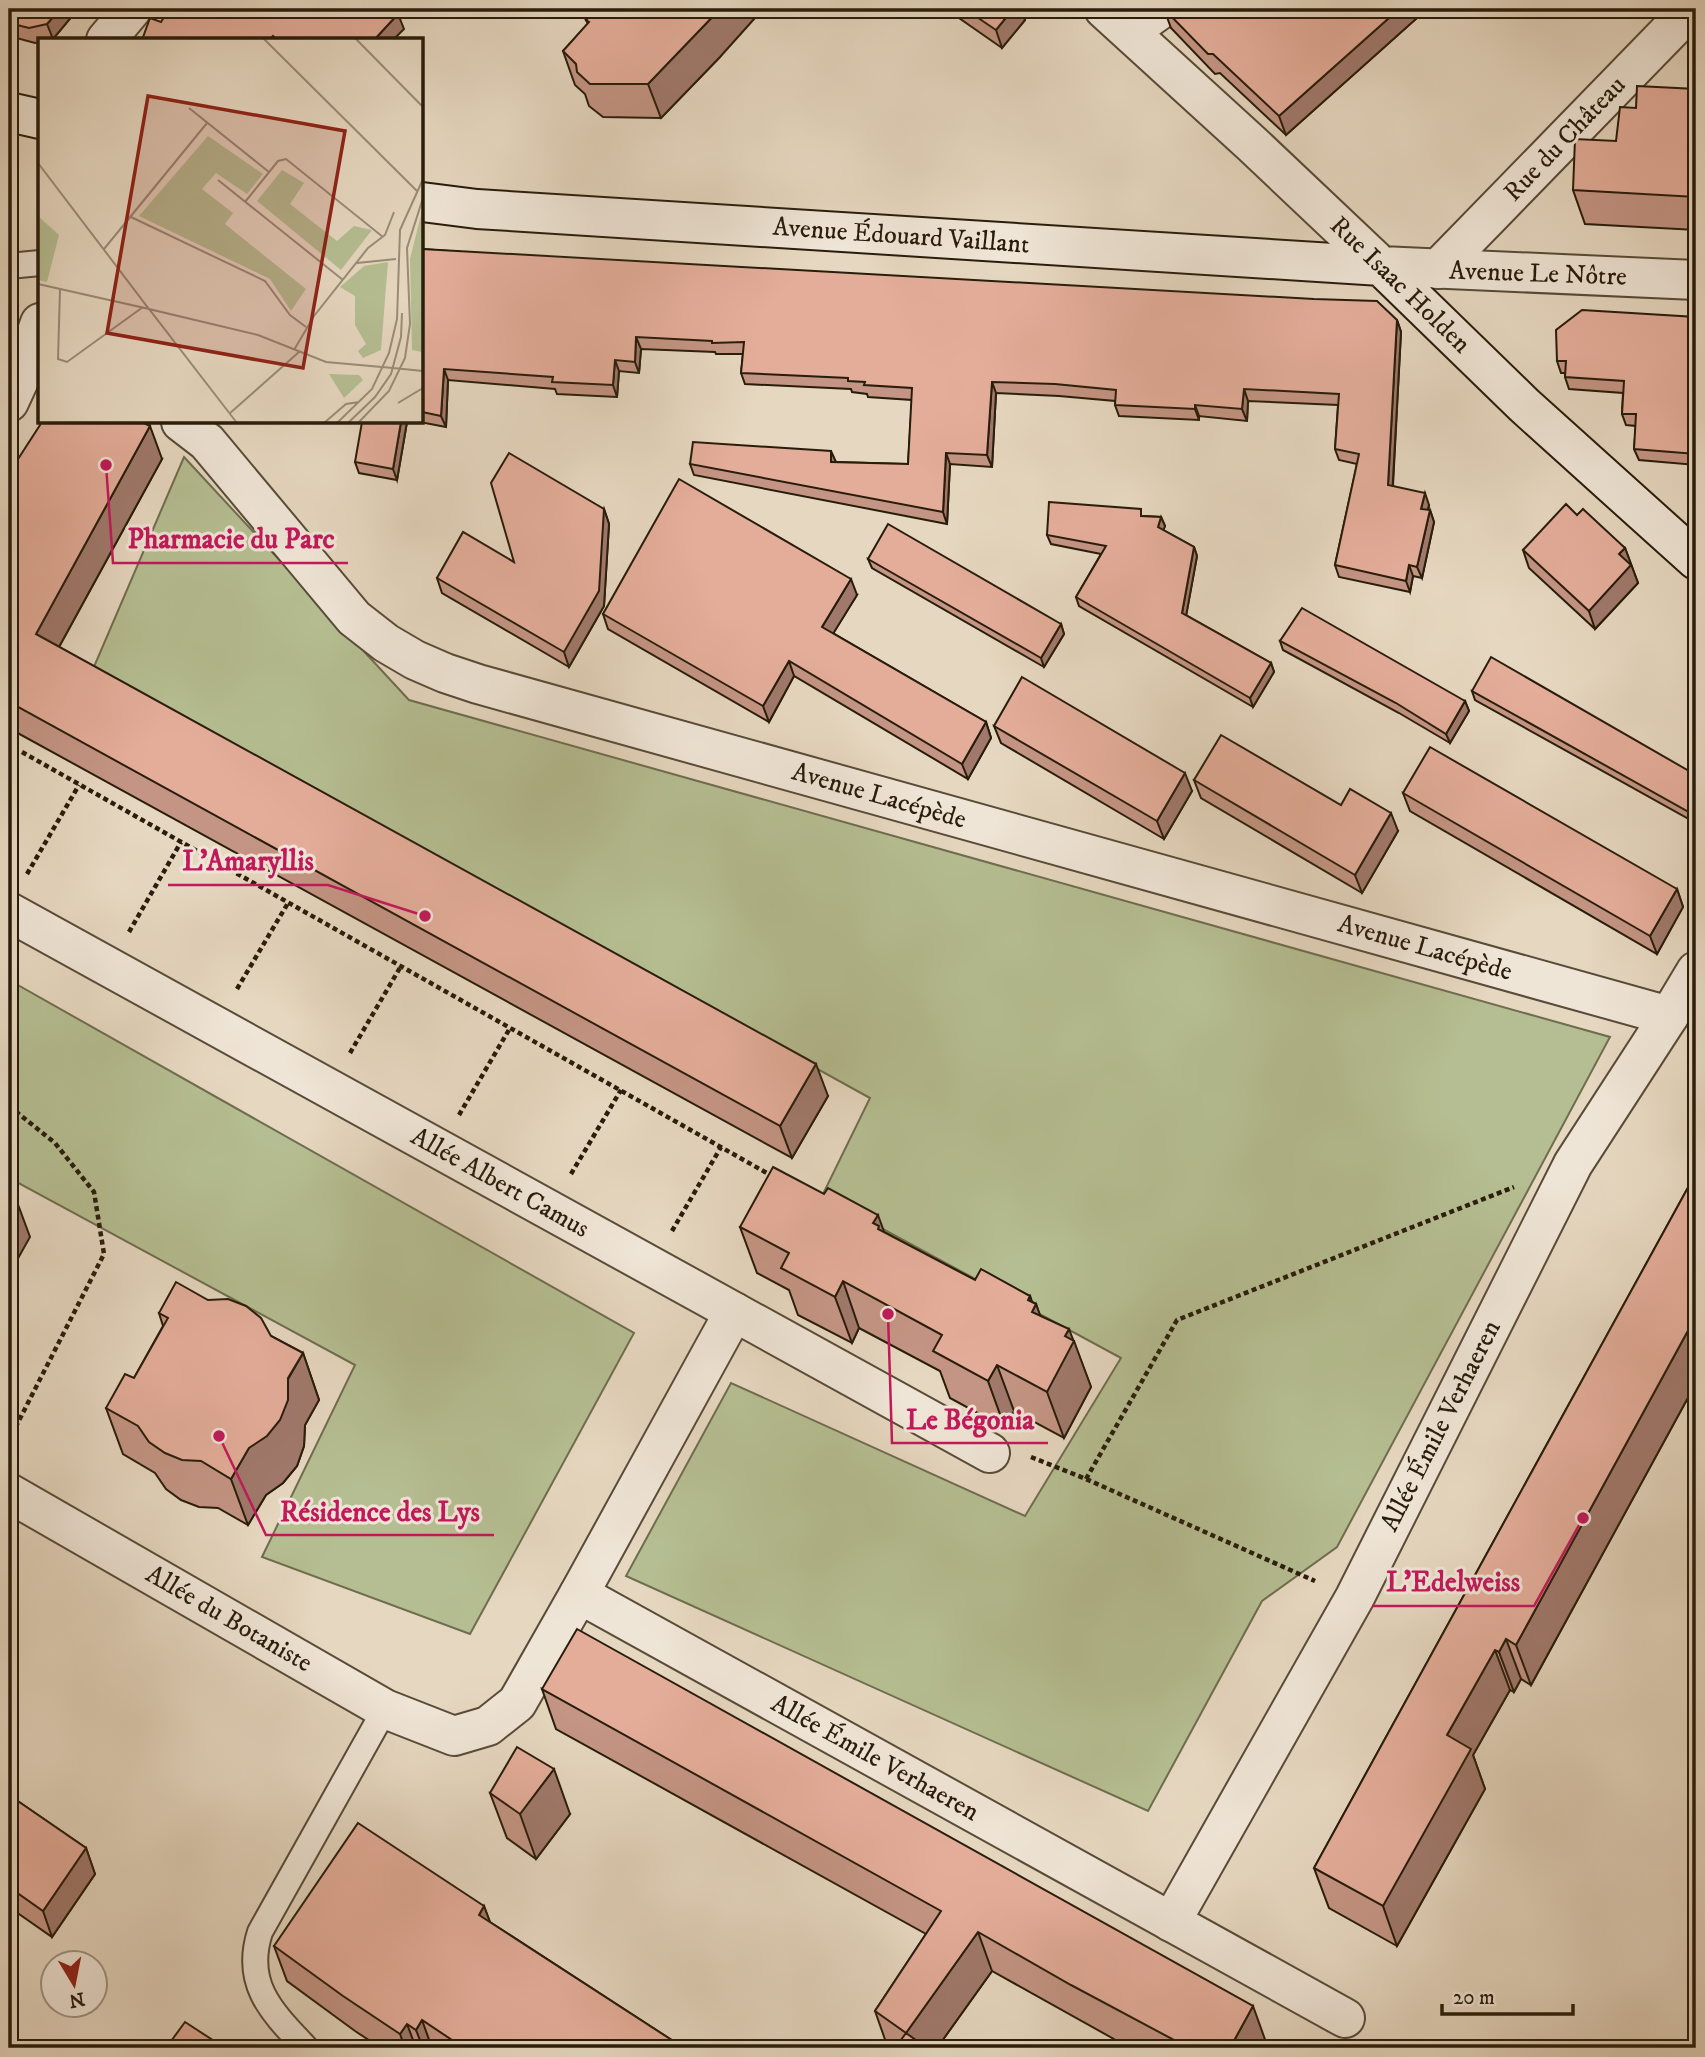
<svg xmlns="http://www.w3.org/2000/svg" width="1705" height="2057" font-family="'IM FELL DW Pica',serif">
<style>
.green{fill:#b5be92;stroke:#6e6d4e;stroke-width:2}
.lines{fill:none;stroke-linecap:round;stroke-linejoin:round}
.service-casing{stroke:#584b38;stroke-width:28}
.minor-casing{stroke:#584b38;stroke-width:42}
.tertiary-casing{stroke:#584b38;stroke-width:42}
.secondary-casing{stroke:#281c0b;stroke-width:42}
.path{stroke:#281c0b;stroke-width:4.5;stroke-dasharray:5 3.5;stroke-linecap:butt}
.service{stroke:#efe5d6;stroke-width:24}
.minor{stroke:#efe5d6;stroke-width:38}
.tertiary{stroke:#efe5d6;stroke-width:38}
.secondary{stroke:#efe5d6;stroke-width:38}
.wall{fill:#c49584;stroke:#281c0b;stroke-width:2}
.shaded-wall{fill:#a0796c;stroke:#281c0b;stroke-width:2}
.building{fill:#e4ad9a;stroke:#281c0b;stroke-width:2}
.labels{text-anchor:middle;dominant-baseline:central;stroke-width:6;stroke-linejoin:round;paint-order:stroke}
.street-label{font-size:26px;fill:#281c0b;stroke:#efe5d6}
.inset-road{fill:none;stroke:#9a8c78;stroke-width:2}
.view{fill:#8f2418;fill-opacity:0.15;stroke:#8f2418;stroke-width:3.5}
.inset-edge{fill:none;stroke:#281c0b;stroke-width:3.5}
.leader{fill:none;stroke:#c2185b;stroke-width:2.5}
.callout-dot{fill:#c2185b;stroke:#efe5d6;stroke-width:2.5}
.callout-label{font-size:28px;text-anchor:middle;font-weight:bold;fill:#c2185b;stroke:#efe5d6;stroke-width:6;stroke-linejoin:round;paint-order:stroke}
</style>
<rect width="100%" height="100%" fill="#e6d7c0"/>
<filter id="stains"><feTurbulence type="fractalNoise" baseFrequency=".00286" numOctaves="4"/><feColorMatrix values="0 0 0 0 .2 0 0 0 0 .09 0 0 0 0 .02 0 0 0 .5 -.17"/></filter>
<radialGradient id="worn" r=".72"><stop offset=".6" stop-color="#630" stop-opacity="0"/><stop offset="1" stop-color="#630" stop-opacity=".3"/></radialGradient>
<g class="green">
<path d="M184,457L409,700L1610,1037L1337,1547L1262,1601L1148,1811L626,1576L731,1383L1025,1516L1121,1358L822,1196L870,1098L93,669Z"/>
<path d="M9,980L634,1333L470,1634L262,1557L355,1365L9,1178Z"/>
</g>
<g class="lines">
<g class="service-casing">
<g id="service">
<path d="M1134,37L1173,9"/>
<path d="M9,266L40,263"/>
<path d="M306,2048C273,2013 243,1985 260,1932L385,1709"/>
</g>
</g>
<g class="minor-casing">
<g id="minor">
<path d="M106,40L132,9"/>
<path d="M1438,269L1691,9"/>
<path d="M9,402L21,376L40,323"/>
<path d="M181,422L207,442L354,618L386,643L415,660L445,673L478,684L1669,1016"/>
<path d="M9,912L990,1453"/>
<path d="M9,1493L385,1709L454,1736L488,1726L517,1703L579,1594L734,1312"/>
<path d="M579,1594L1345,2018"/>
<path d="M1171,1922L1355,1597L1573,1164L1669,1016L1696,971"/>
</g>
</g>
<g class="tertiary-casing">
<path id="tertiary" d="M1104,9L1252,144L1381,266L1696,280"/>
</g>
<g class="secondary-casing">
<g id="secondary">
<path d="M9,112L40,119"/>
<path d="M422,202L477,209L1381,266L1524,405L1696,560"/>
</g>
</g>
<g class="path">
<path d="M22,752L772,1176"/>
<path d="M27,874L79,785"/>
<path d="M129,932L181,842"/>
<path d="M237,989L288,903"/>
<path d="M350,1053L401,966"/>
<path d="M9,1106L55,1143L94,1192L104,1254L9,1440"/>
<path d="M459,1115L510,1028"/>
<path d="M571,1174L621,1090"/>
<path d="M672,1231L721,1147"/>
<path d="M1031,1457L1086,1479L1315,1581"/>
<path d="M1086,1479L1177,1320L1514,1187"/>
</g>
<use href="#service" class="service"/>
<use href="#minor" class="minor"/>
<use href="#tertiary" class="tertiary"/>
<use href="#secondary" class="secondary"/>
</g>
<g class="wall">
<path d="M9,9H78L53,39L40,40V42L35,43L9,36Z"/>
<path d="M948,9H1021L1025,20L1002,48L949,11Z"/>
<path d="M1164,9H1427L1286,135L1220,73L1215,74L1171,28Z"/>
<path d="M586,20L720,57L661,118L603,117L589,106L585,94L575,85L563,51L588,24Z"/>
<path d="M1696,89V230L1585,224L1573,190L1616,141L1636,108Z"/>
<path d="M422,249L1397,320L1401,332L1393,486L1429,505L1428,510H1430L1434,522L1422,578L1413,576L1410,592L1339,577L1335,565L1357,464L1339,460L1335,449L1338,405L1248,401L1247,421L1199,416V420L1119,416L1115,405V401L1059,396L996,393L992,467L950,464L947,524L694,475L690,464L836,462L908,464L912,400L868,397L867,394L852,392L851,389L745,384L741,373L743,354H716L715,352L641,349L639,373L619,371L617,397L557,394L555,389L448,380L446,427L420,422H422Z"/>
<path d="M1696,317V465L1639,460L1634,449L1636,426L1626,425L1622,414L1623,393L1569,389L1565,377V373H1561L1557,361Z"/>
<path d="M407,422L397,480L359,473L355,462Z"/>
<path d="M162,459L59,647L828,1096L792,1158L14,731L9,741V473Z"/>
<path d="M604,509L609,524L604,606L569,667L442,593L437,578L514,562Z"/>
<path d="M1577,515L1625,548L1638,583L1595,629L1529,568L1523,550Z"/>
<path d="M1144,516L1161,517L1165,526L1163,530L1194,547L1197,556L1186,615L1271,663L1274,672L1253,707L1079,606L1076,597L1101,554L1051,544L1047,535Z"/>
<path d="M868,559L1061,624L1064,634L1044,667L872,568Z"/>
<path d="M857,595L833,633L986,722L991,738L968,779L794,676L769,722L608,629L603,614Z"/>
<path d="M1280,641L1465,701L1469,711L1450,743L1399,713L1283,650Z"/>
<path d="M1472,691L1696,775V823L1475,700Z"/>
<path d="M994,726L1192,791L1164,839L1001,743Z"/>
<path d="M1194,780L1341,805L1398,831L1362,893L1201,798Z"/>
<path d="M1403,793L1677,889L1683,907L1657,954L1410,811Z"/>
<path d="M1696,1173V1383L1531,1685L1521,1679L1514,1692L1510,1690L1473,1755L1485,1789L1397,1946L1329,1908L1314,1868Z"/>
<path d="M740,1227L884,1232L975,1280L1030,1296L1032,1302L1036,1304L1040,1316L1073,1340L1091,1387L1064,1438L1014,1411L1005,1428L950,1398L940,1371L859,1328L852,1343L798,1315L789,1290L757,1273Z"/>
<path d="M159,1313L271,1336L303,1353L319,1400L305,1425L304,1446L297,1466L283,1483L266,1495L248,1525L218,1508L199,1507L181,1500L166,1489L155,1473L123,1454L106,1408L134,1378L163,1326Z"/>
<path d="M542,1689L1267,2045L1266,2048H1130L992,1971L937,2048H888L875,2011L926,1934L556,1729Z"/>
<path d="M490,1793L570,1814L536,1859L507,1838Z"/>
<path d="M9,1795L86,1848L95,1874L52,1937L9,1907Z"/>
<path d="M484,1906L490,1922L684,2048H381L355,2031L287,1981L274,1946Z"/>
</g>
<g class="shaded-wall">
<path d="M60,9H78L53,39L47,24Z"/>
<path d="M720,9H763L720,57L661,118L648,84Z"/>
<path d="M1013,9H1021L1025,20L1002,48L996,30Z"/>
<path d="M1399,9H1427L1286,135L1279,116Z"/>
<path d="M398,14L404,29L393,40H374Z"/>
<path d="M1397,320L1401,332L1392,497L1388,485Z"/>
<path d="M636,337L641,349L639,373L635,362Z"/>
<path d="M615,360L619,371L617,397L613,385Z"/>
<path d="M444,369L448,380L446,427L441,416Z"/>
<path d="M992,382L996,393L992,467L987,455Z"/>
<path d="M1244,389L1248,401L1247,421L1242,409Z"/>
<path d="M1195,405L1199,416V420L1195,409Z"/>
<path d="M401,422H407L397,480L393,469Z"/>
<path d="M150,426L162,459L48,667L36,634Z"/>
<path d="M831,451L836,462H831Z"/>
<path d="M946,453L950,464L947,524L943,512Z"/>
<path d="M1425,493L1429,505L1425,520L1421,509Z"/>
<path d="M604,509L609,524L604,606L569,667L564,652Z"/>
<path d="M1430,510L1434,522L1422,578L1417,567Z"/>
<path d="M1161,517L1165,526L1161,536L1158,527Z"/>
<path d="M1194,547L1197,556L1185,622L1182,613Z"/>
<path d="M1625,548L1638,583L1595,629L1589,611L1619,554Z"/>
<path d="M1409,565L1413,576L1410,592L1406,581Z"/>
<path d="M851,579L857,595L828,642L822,627Z"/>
<path d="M1061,624L1064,634L1044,667L1041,658Z"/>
<path d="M789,661L794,676L769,722L763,706Z"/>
<path d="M1271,663L1274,672L1253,707L1250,698Z"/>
<path d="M1465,701L1469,711L1450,743L1446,734Z"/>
<path d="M9,718L14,731L9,741Z"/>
<path d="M986,722L991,738L968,779L962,764Z"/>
<path d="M1185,773L1192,791L1164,839L1157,821Z"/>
<path d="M1391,813L1398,831L1362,893L1355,875Z"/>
<path d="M1677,889L1683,907L1657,954L1650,936Z"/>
<path d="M816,1064L828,1096L792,1158L780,1126Z"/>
<path d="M13,1191L30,1237L12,1269L9,1260V1198Z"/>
<path d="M878,1215L895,1262L873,1223Z"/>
<path d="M843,1281L859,1328L852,1343L835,1297Z"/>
<path d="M1030,1296L1034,1308L1036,1304L1053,1351L1048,1358L1028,1300Z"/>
<path d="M1696,1316V1383L1531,1685L1516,1645Z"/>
<path d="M1069,1329L1074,1342V1341L1091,1387L1064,1438L1047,1392L1065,1336Z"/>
<path d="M303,1353L319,1400L305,1425L304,1446L297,1466L283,1483L266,1495L248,1525L231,1479Z"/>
<path d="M997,1365L1014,1411L1005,1428L988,1381Z"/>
<path d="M1506,1639L1521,1679L1514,1692L1499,1652Z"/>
<path d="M1495,1650L1510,1690L1473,1755L1485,1789L1397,1946L1383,1906L1447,1735Z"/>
<path d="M554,1769L570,1814L536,1859L520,1814Z"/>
<path d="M86,1848L95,1874L52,1937L43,1911Z"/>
<path d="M484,1906L497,1941L479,1915Z"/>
<path d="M978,1932L992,1971L937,2048H911L906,2033Z"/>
<path d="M1253,2006L1267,2045L1266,2048H1230Z"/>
<path d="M422,2020L432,2048H423L416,2030Z"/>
<path d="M407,2024L416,2048H405L400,2034Z"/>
</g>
<g class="building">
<path d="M9,9H60L47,24L29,28L9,23Z"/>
<path d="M169,9H392L398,14L374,40H277L273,36L269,40H142L150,18L161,22Z"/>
<path d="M597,9H720L648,84H590L577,72L576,64L563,51L589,22L586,20Z"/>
<path d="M965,9H1013L996,30Z"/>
<path d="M1164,9H1399L1279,116L1213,54H1208Z"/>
<path d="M1637,86L1696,89V197L1573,190L1575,139L1616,141L1620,107L1636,108Z"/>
<path d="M422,249L1314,299L1377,301L1397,320L1388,485L1425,493L1421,509L1430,510L1417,567L1409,565L1406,581L1335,565L1359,454L1335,449L1339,394L1244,389L1242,409L1195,405V409L1115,405L1116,390L1055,384L992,382L987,455L946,453L943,512L690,464L693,442L831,451V462L908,464L912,388L864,385L865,382L848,381V378L741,373L744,342L712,343V341L636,337L635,362L615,360L613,385L552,382L553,377L444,369L441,416L422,412Z"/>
<path d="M1582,310L1696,317V454L1634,449L1636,414H1622L1624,381L1565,377L1566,361H1557L1556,330Z"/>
<path d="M42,422H142L150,426L36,634L816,1064L780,1126L9,702V473Z"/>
<path d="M362,422H401L393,469L355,462Z"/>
<path d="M509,453L604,509L599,591L564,652L437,578L463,532L514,562L491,483Z"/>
<path d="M679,479L851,579L822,627L986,722L962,764L789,661L763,706L603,614Z"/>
<path d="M1049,502L1141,509V516L1161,517L1158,527L1194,547L1182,613L1271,663L1250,698L1076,597L1106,546L1047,535Z"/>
<path d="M1566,504L1577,515L1583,509L1625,548L1619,554L1631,565L1589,611L1523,550Z"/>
<path d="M888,524L1061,624L1041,658L868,559Z"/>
<path d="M1302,608L1465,701L1446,734L1396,703L1280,641Z"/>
<path d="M1491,657L1696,775V816L1472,691Z"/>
<path d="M1022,677L1185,773L1157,821L994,726Z"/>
<path d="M1221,735L1341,805L1350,789L1391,813L1355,875L1194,780Z"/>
<path d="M1430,747L1677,889L1650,936L1403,793Z"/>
<path d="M773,1167L824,1194L828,1188L878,1215L873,1223L879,1226L878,1229L975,1280L981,1269L1030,1296L1028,1300L1036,1304L1032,1312L1069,1329L1065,1336L1074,1341L1047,1392L997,1365L988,1381L933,1351L942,1335L843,1281L835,1297L781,1268L789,1253L740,1227Z"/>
<path d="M1696,1173V1316L1516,1645L1506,1639L1499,1652L1495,1650L1447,1735L1471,1749L1383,1906L1314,1868Z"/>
<path d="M9,1188L13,1191L9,1198Z"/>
<path d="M176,1282L208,1300L228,1299L246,1306L261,1318L271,1336L303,1353L288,1378V1400L280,1420L267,1436L249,1448L231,1479L201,1461L182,1460L165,1453L149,1442L138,1426L106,1408L125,1374L134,1378L168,1318L159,1313Z"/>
<path d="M577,1629L1253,2006L1230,2048H1189L1071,1985L978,1932L906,2033L927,2048H895L906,2033L875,2011L941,1911L542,1689Z"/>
<path d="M517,1747L554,1769L520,1814L490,1793Z"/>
<path d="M9,1795L86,1848L43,1911L9,1887Z"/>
<path d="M358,1823L484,1906L479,1915L684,2048H464L422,2020L416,2030L407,2024L400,2034L343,1996L274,1946Z"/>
<path d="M185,2022L225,2048H166Z"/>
<path d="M1356,2043L1362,2048H1352Z"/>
</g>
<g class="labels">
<g class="street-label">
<text transform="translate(1565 139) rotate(-46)">Rue du Château</text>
<text transform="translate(901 236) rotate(4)">Avenue Édouard Vaillant</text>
<text transform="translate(1538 274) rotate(2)">Avenue Le Nôtre</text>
<text transform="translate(1400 285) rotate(44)">Rue Isaac Holden</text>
<text transform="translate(879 796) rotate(16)">Avenue Lacépède</text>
<text transform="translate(1425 948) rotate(16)">Avenue Lacépède</text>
<text transform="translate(500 1183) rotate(29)">Allée Albert Camus</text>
<text transform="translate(1441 1426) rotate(-63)">Allée Émile Verhaeren</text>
<text transform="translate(229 1619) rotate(30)">Allée du Botaniste</text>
<text transform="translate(875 1758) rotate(29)">Allée Émile Verhaeren</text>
</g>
</g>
<g transform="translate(38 38)">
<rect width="385" height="385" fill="#e6d7c0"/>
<path d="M0,178L21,197L9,244L0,242ZM350,224L343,312L325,320L320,313L328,306L317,287V258L302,249L326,228ZM291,336L321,337L325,342L306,360Z" fill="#b5be92"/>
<path d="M170,98L225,136L209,156L178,135L164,151L195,175L187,186L268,251L253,273L232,241L101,178ZM244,132L266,145L252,166L299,203L316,188L334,192L303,232L219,163ZM385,169V314H384L374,312L372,221Z" fill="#b5be92"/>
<path class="inset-road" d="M225,0L379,153M317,0L385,69M151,70L231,134M0,125L111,271L220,297L288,324L355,330M180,142L305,242M207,164L240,123L248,121L345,199M93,179L227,243L252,277L268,289M66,211L169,85M319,225L358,221M0,246L111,271L199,385M22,251L20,321L29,324L105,269M256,312L276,278L330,210L347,197L356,174M355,330L385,333M360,365L385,350M191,376L261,314M286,385L308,366L321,364M299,385L334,351L351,315L359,281L362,192L385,141M310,385L337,359L353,336L363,299L364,275M320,385L351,353L367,320L372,286L369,210L385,160"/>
<path class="view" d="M110,58L307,93L265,330L69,295Z"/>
<rect width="385" height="385" class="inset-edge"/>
</g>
<path class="leader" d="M106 465L113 563H348M425 916L328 885H168M888 1314L892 1443H1048M219 1436L266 1535H494M1583 1518L1534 1606H1372"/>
<g class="callout-dot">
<circle cx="106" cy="465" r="7"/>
<circle cx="425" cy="916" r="7"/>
<circle cx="888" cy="1314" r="7"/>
<circle cx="219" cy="1436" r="7"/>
<circle cx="1583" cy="1518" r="7"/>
</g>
<g class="callout-label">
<text x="231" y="548">Pharmacie du Parc</text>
<text x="248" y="870">L'Amaryllis</text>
<text x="970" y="1429">Le Bégonia</text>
<text x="380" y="1521">Résidence des Lys</text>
<text x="1453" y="1591">L'Edelweiss</text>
</g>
<rect width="1705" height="2057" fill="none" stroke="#e6d7c0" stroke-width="35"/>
<rect x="10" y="10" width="1684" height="2036" fill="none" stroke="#281c0b" stroke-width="3.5"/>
<rect x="18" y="18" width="1670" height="2022" fill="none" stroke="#281c0b" stroke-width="2"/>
<g transform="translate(74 1984) rotate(170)"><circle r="33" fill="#efe5d6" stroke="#9f9585" stroke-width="2"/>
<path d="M0-5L12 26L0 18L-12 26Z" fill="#8f2418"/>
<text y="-10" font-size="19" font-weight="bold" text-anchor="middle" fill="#281c0b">N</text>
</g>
<path d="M1442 2004v10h131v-10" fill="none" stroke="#281c0b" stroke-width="3.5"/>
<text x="1453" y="2004" font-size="21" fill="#281c0b" stroke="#efe5d6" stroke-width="5" paint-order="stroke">20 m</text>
<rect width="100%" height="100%" filter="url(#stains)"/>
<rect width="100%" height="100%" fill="url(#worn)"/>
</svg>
